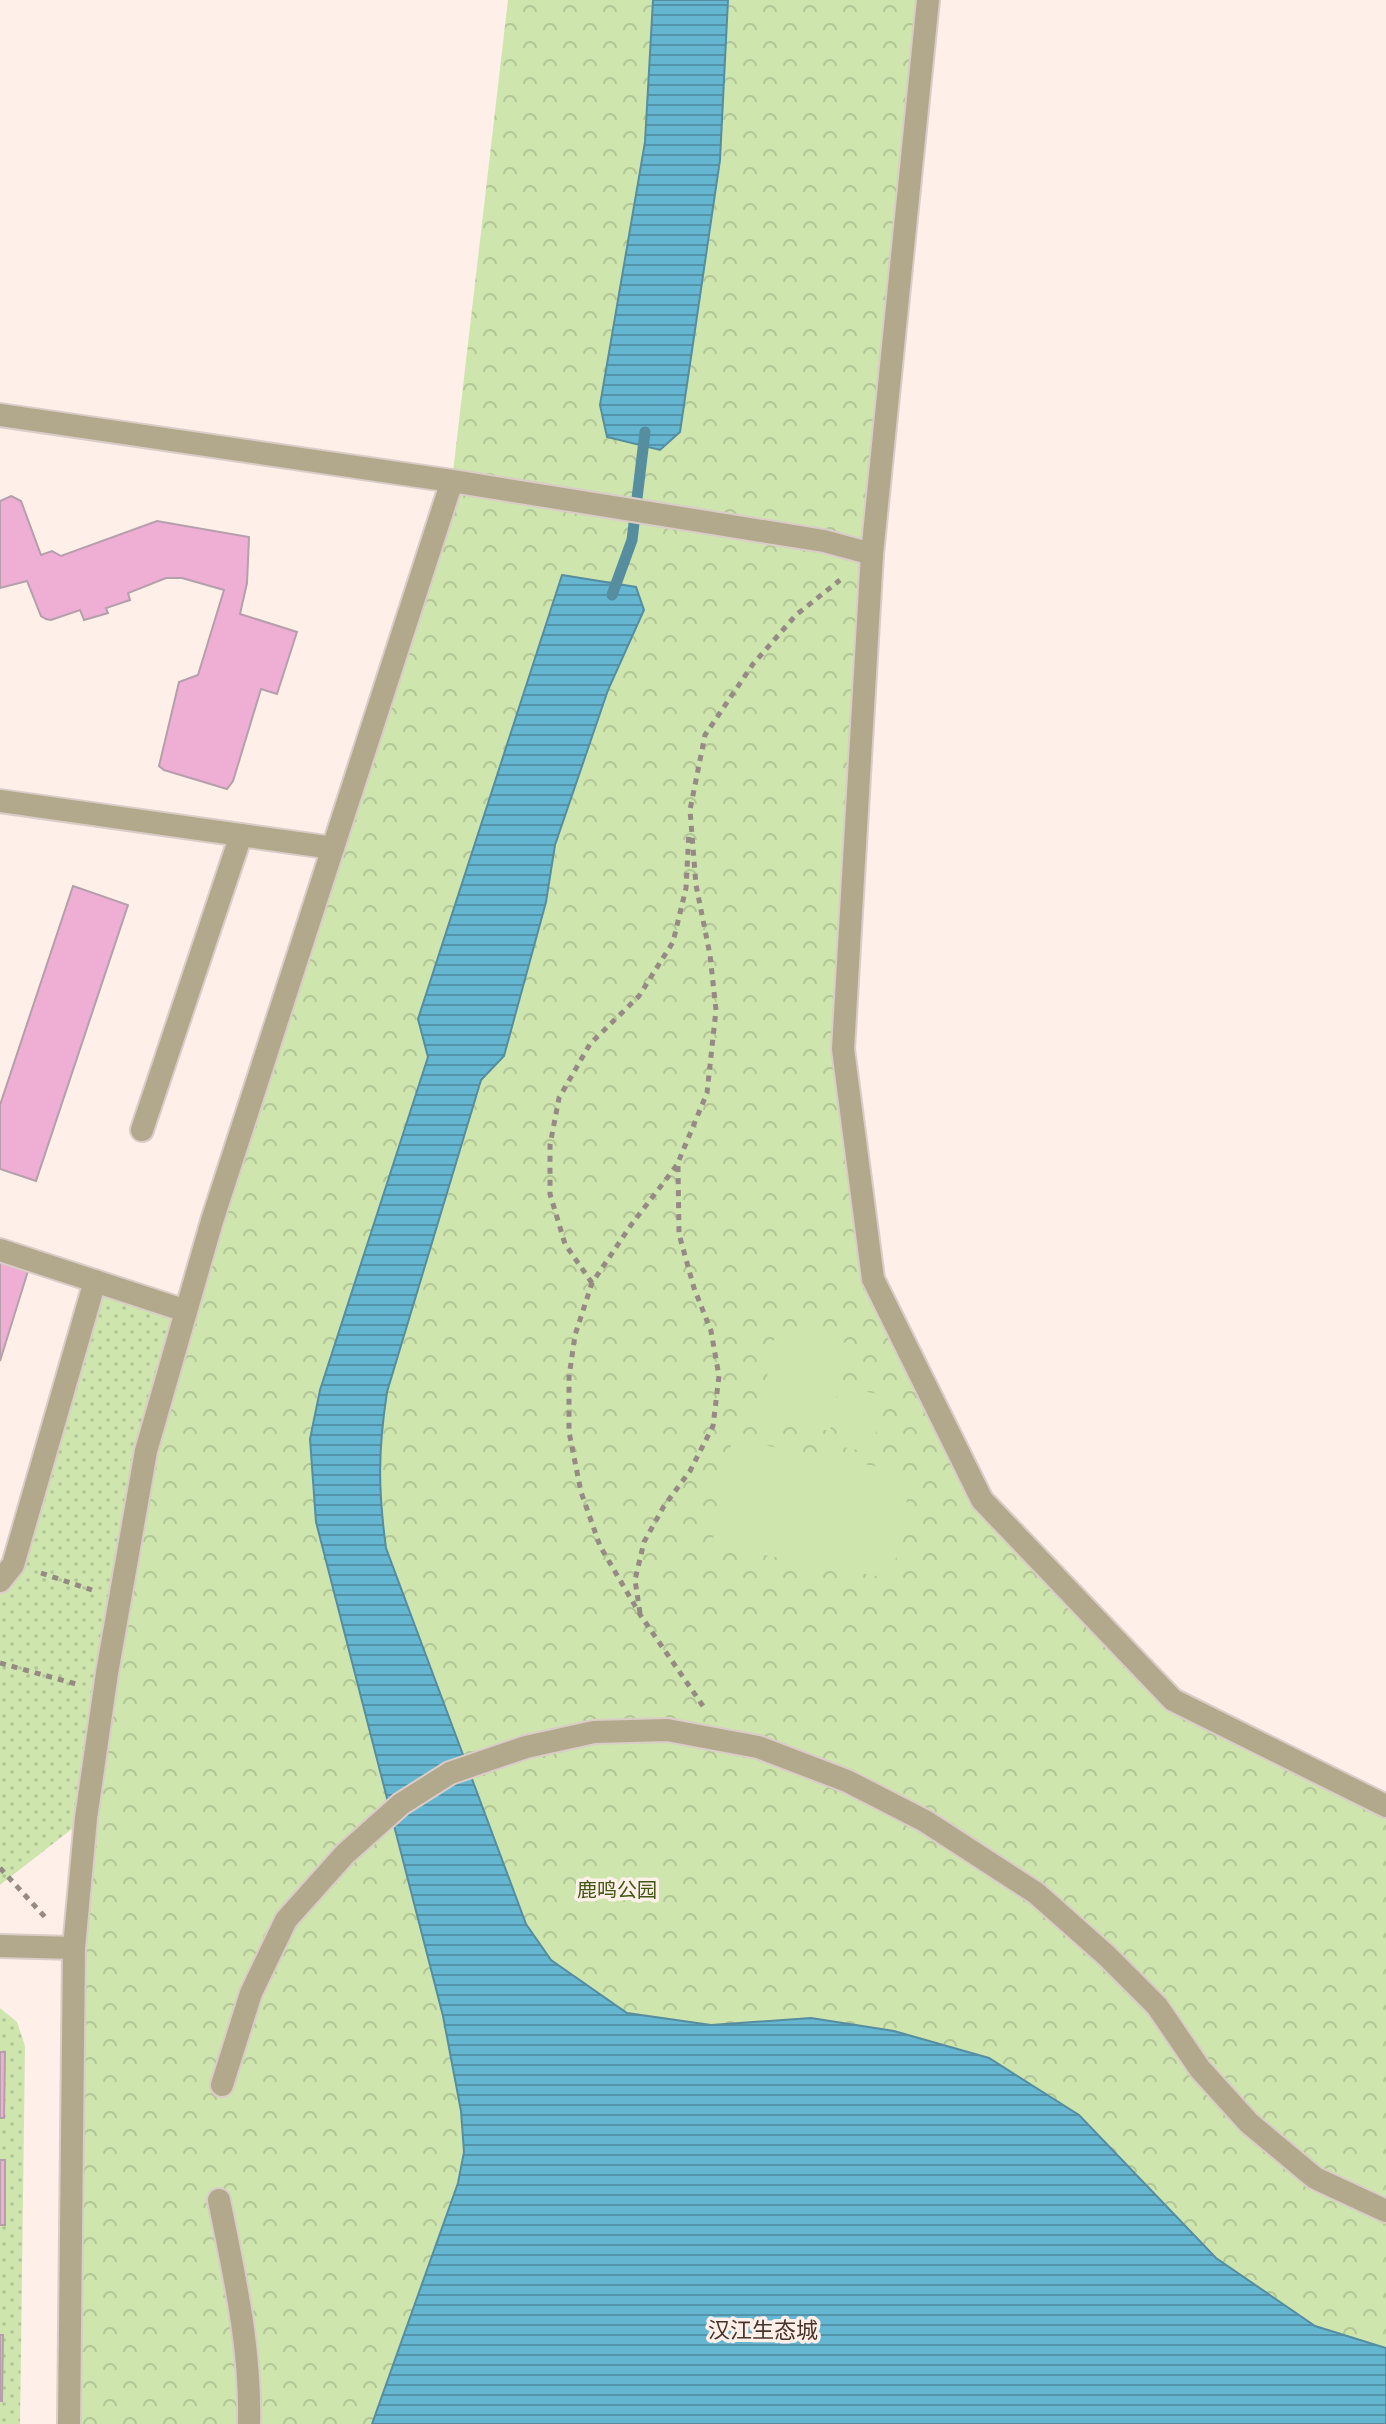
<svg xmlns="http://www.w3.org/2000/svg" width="1386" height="2424" font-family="'DM Sans','Noto Sans SC',sans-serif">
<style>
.grass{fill:url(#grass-dots)}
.park{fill:url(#park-crowns)}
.pitch{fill:#cee5ae}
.water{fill:url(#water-rules);stroke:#568d9f;stroke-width:2}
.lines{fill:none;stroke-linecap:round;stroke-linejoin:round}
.stream{stroke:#568d9f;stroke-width:11}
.building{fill:#efaed3;stroke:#b59fab;stroke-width:2}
.service-casing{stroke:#daccc6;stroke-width:26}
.pedestrian-casing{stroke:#daccc6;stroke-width:26}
.minor-casing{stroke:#daccc6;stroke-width:26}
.path{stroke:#968a85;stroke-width:5;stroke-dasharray:6 6;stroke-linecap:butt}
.service{stroke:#b2a98d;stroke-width:22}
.pedestrian{stroke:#b2a98d;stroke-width:22}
.minor{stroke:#b2a98d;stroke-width:22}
.labels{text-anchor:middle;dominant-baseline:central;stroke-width:7;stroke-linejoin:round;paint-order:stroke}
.park-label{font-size:20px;fill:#425815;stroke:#feefe9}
.neighbourhood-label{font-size:22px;fill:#46332b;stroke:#feefe9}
</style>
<defs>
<pattern id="grass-dots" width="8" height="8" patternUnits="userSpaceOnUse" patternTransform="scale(2)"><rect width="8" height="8" fill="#cee5ae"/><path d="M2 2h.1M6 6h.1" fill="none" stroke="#b2c596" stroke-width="1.8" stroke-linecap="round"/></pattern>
<pattern id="park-crowns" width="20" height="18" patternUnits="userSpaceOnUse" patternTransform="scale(2)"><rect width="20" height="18" fill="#cee5ae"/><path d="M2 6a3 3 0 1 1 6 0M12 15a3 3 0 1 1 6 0" fill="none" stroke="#b2c596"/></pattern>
<pattern id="water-rules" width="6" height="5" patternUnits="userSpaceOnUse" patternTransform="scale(2)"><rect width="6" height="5" fill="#64b6d1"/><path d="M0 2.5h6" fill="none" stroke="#5394aa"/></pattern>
</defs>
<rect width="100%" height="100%" fill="#feefe9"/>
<g class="grass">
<path d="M95,1281L186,1311L86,1818L0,1885V1581Z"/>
<path d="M0,2008L17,2022L25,2046L20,2424H0Z"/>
</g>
<path class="park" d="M508,0H928L872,554L843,1049L873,1279L982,1500L1173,1700L1386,1806V2424H69L74,1948L146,1451L452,481Z"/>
<g class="pitch">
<path d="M776,1330L847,1343L830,1431L759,1418Z"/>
<path d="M846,1388L883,1395L872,1453L834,1445Z"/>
<path d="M732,1439L912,1473L892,1579L712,1545Z"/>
</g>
<g class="water">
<path d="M653,0H728L720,160L680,432L660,450L607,437L600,405L645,142Z"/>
<path d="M562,575L636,587L644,610L608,690L555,845L546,902L504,1056L481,1080L387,1392C378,1451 378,1489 386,1548L526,1924L551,1960L627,2013L711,2025L811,2018L894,2031L989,2058L1079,2115L1216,2258L1315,2326L1386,2348V2424H372L458,2183L464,2152L461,2111L443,2016L316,1522L310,1439L320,1390L428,1057L418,1019Z"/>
</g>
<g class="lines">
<path class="stream" d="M612,595L632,540L645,432"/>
</g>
<g class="building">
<path d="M11,496L21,501L41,555L52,551L61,556L157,521L249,537L247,583L240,614L297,632L277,694L261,689L233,781L227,789L164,770L159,766L179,682L198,675L224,590L182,578H166L128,593L130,600L106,608L108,613L84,620L80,610L51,620L46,619L41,616L27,581L0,588V501Z"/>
<path d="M73,886L128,905L36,1181L0,1169V1105Z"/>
<path d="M0,1262L28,1271L0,1361Z"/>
<path d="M0,2052H5L4,2118H0Z"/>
<rect x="0" y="2160" width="5" height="65"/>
<path d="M0,2335H3L2,2401H0Z"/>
</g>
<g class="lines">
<g class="service-casing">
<g id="service">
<path d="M0,801L333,848"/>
<path d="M142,1130L241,835"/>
<path d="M0,1250L186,1311"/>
<path d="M0,1581L13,1565L95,1281"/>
</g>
</g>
<g class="pedestrian-casing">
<g id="pedestrian">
<path d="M222,2085L251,1993L286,1920L345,1854L401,1804L450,1773L526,1747L594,1732L667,1730L758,1747L847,1781L925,1821L1036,1893L1107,1956L1157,2006L1200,2069L1249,2123L1315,2178L1386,2211"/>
<path d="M219,2200C234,2274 251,2348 249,2424"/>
</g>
</g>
<g class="minor-casing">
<g id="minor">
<path d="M928,0L872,554L843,1049L873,1279L982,1500L1173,1700L1386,1806"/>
<path d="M0,415L452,481L824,541L872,554"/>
<path d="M0,1946L74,1948L69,2424"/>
<path d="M74,1948L86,1818L107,1673L146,1451L212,1221L452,481"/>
</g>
</g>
<g class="path">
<path d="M592,1283L565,1244L550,1194V1145L559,1098L590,1044L639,996L673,942L686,888L689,831"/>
<path d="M41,1573L92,1590"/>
<path d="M640,1613L635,1580L644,1542L664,1506L690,1471L713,1426L719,1376L711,1331L694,1288L679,1234L678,1166"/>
<path d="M0,1663L76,1684"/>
<path d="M703,1706L641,1616L600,1546L581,1492L569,1432V1377L575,1335L592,1283L631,1225L677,1165L707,1093L716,1010L710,955L696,885L690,810L705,735L753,664L796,615L840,580"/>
<path d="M0,1868L45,1917"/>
</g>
<use href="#service" class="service"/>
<use href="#pedestrian" class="pedestrian"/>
<use href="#minor" class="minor"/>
</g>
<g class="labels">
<g class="park-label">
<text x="617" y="1890">鹿鸣公园</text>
</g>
<g class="neighbourhood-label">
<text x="763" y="2330">汉江生态城</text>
</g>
</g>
</svg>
